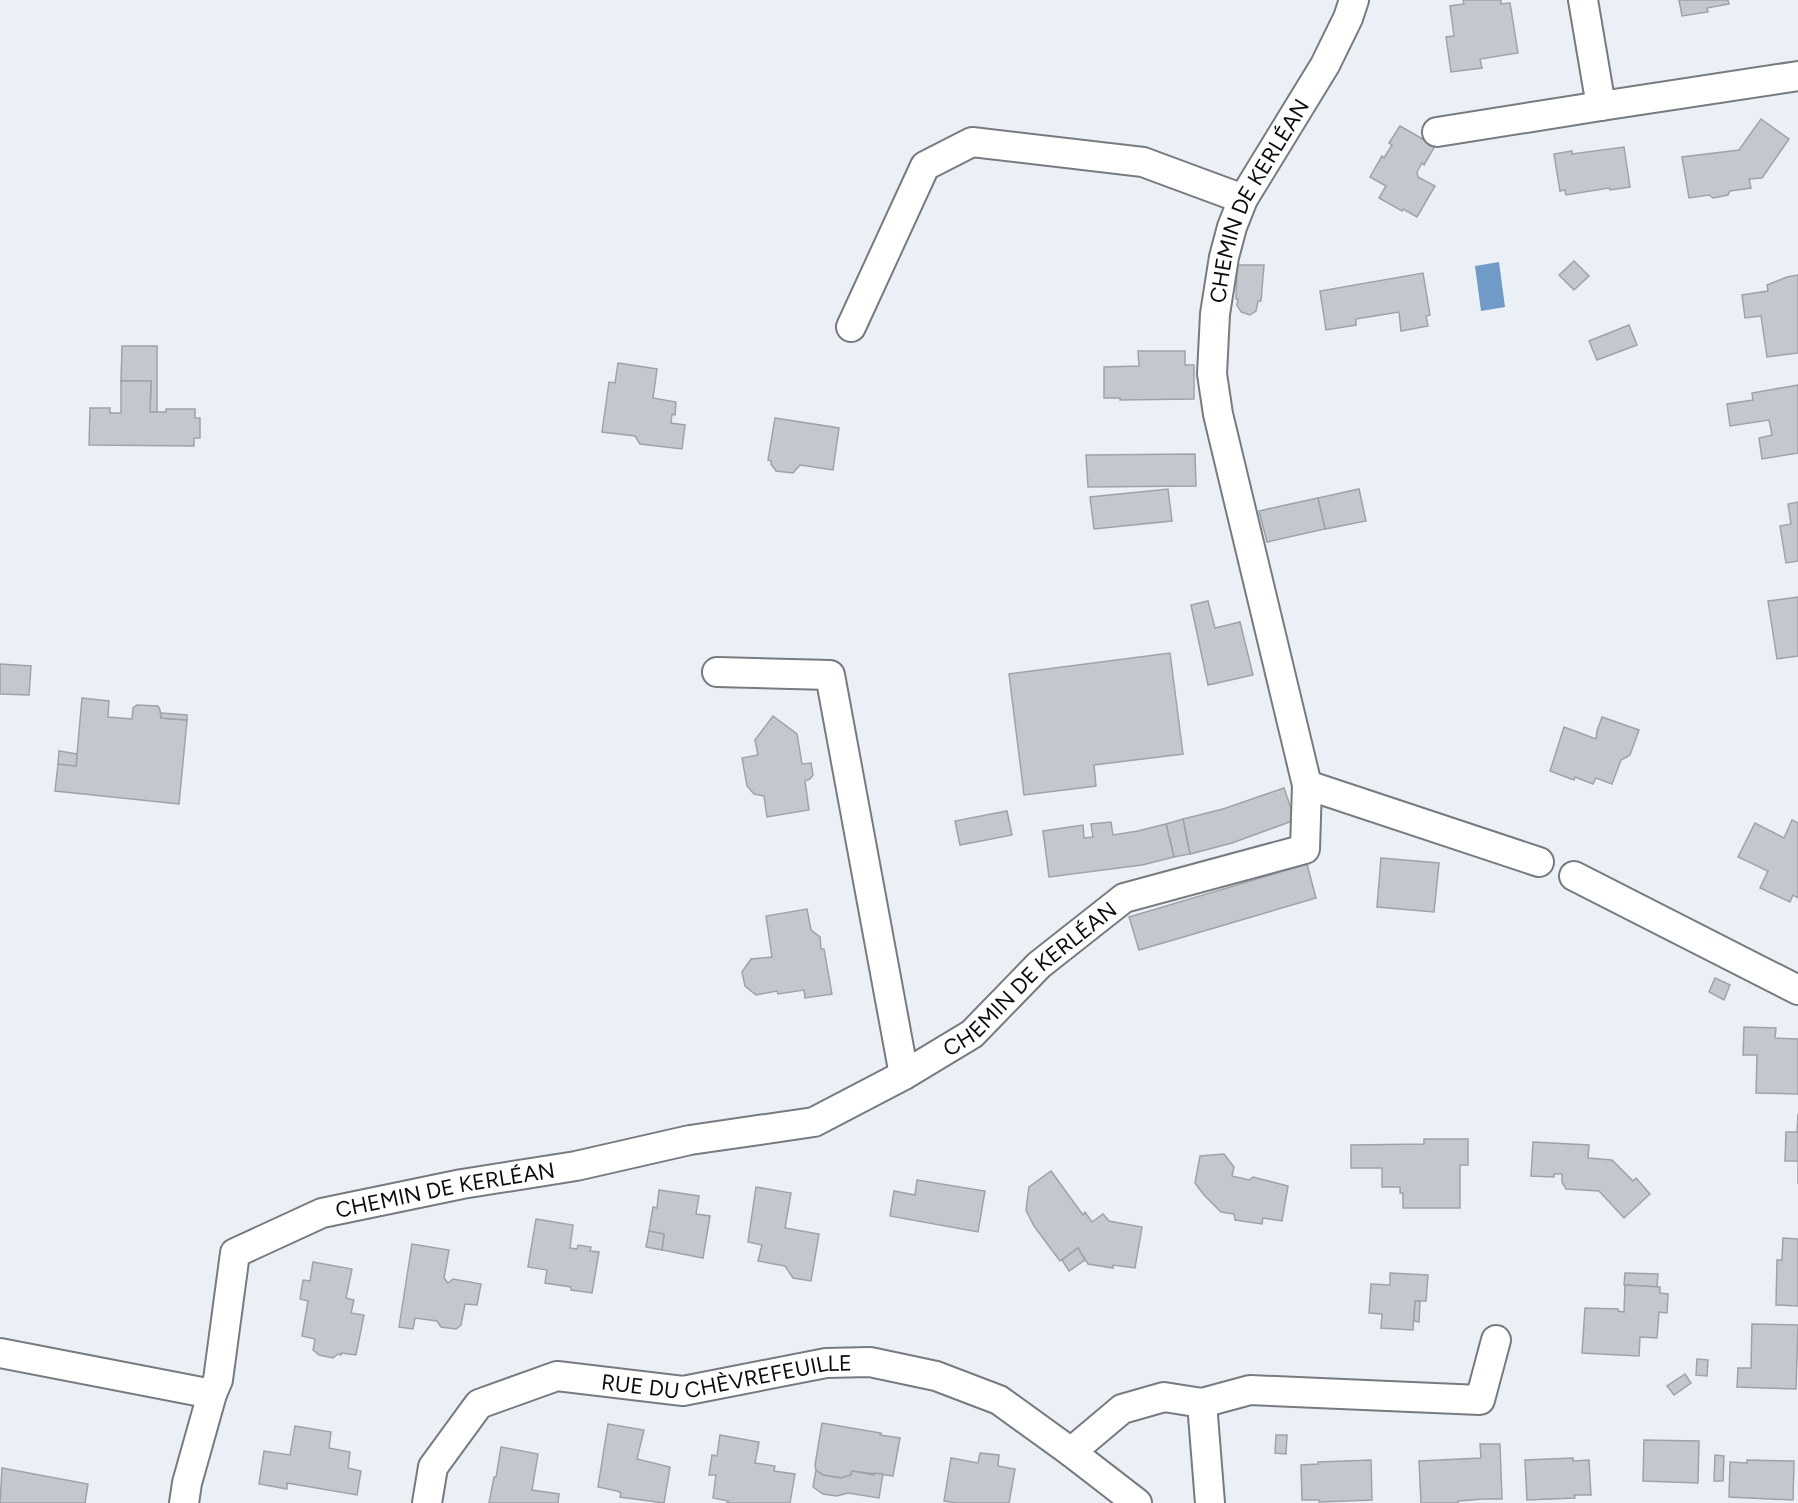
<svg xmlns="http://www.w3.org/2000/svg" width="1798" height="1503" font-family="Figtree,sans-serif">
<style>
.water{fill:#719bc7}
.building{fill:#c3c8ce;stroke:#9ea3a9;stroke-width:1.5}
.lines{fill:none;stroke-linecap:round;stroke-linejoin:round}
.minor-casing{stroke:#767b80;stroke-width:32}
.minor{stroke:#fff;stroke-width:28}
.labels{text-anchor:middle;dominant-baseline:central;stroke-width:4.5;stroke-linejoin:round;paint-order:stroke}
.street-label{font-size:22px;fill:#0b0c0e;stroke:#fff}
</style>
<rect width="100%" height="100%" fill="#ebf0f6"/>
<path class="water" d="M1499,262L1505,307L1481,311L1475,266Z"/>
<g class="building">
<path d="M1463,0H1501V4L1510,3L1518,53L1480,59L1482,68L1451,72L1446,37L1454,36L1450,6L1464,4Z"/>
<path d="M1679,0H1728L1729,4L1707,8L1708,12L1682,16Z"/>
<path d="M1761,119L1789,139L1762,178L1749,179L1751,188L1730,191L1728,195L1713,198L1709,195L1689,198L1682,157L1739,150Z"/>
<path d="M1400,126L1435,146L1424,165L1422,163L1417,172L1418,177L1435,186L1417,217L1403,209L1402,211L1379,198L1386,186L1370,177L1382,156L1384,158L1392,145L1389,143Z"/>
<path d="M1624,147L1630,187L1610,190L1609,188L1566,195L1565,190L1560,191L1554,154L1572,151V154Z"/>
<path d="M1574,261L1589,276L1574,290L1559,275Z"/>
<path d="M1237,265H1264L1261,301H1258L1256,311L1250,315L1241,312L1237,305L1238,299H1236Z"/>
<path d="M1423,273L1430,315L1426,316L1428,326L1401,331L1399,312L1356,319V325L1326,330L1320,291Z"/>
<path d="M1798,275V353L1767,357L1761,316L1745,318L1742,295L1768,291L1767,285L1787,277Z"/>
<path d="M1629,325L1637,345L1597,360L1589,341Z"/>
<path d="M122,346H157V412H150L151,381H121Z"/>
<path d="M1138,351H1185V365H1194V399L1120,400V398H1104V367L1139,366Z"/>
<path d="M618,363L657,369L653,398L676,402L675,415L672,414L671,423L685,425L682,449L640,444L635,436L602,432L609,382L615,383Z"/>
<path d="M121,381H151L150,412H166V409H195V418H200V438H194V446L89,445L90,408H110V413H121Z"/>
<path d="M1798,385V453L1762,459L1759,438L1772,435L1769,420L1730,426L1727,404L1753,400L1752,393Z"/>
<path d="M775,418L839,428L833,470L800,465L793,473L776,471L771,464V461L768,460Z"/>
<path d="M1195,454L1196,486L1088,487L1086,455Z"/>
<path d="M1168,489L1172,521L1094,529L1090,497Z"/>
<path d="M1359,489L1366,521L1325,529L1318,498Z"/>
<path d="M1318,498L1325,529L1267,542L1259,511Z"/>
<path d="M1798,502V561L1786,563L1780,526L1791,524L1788,504Z"/>
<path d="M1798,597V656L1777,659L1768,601Z"/>
<path d="M1208,601L1215,628L1240,622L1253,675L1208,685L1191,605Z"/>
<path d="M1170,653L1183,754L1094,765L1096,786L1024,795L1009,674Z"/>
<path d="M0,664L31,666L29,695L0,694Z"/>
<path d="M82,698L109,701L108,717L132,719L133,708L137,705L158,706L160,710L161,718L187,720L179,804L55,791L58,764L76,766Z"/>
<path d="M161,713L187,715V720L161,718Z"/>
<path d="M773,716L797,734L802,764L811,763L813,775L810,779L805,781L809,810L767,817L764,796L754,794L747,786L742,758L758,755L755,740Z"/>
<path d="M1602,717L1639,730L1630,755L1621,760L1612,784L1596,778L1593,784L1575,777L1574,780L1550,771L1564,727L1596,739L1597,731Z"/>
<path d="M59,751L77,754L76,766L58,764Z"/>
<path d="M1284,788L1295,820L1232,843L1190,854L1183,819L1223,809Z"/>
<path d="M1007,811L1012,835L960,845L955,821Z"/>
<path d="M1183,819L1190,854L1174,857L1166,824Z"/>
<path d="M1792,820L1798,823V898L1793,895L1790,902L1760,888L1768,871L1738,857L1755,823L1784,838Z"/>
<path d="M1111,822L1113,835L1138,831L1166,824L1174,857L1142,865L1049,877L1043,831L1083,825L1084,838L1093,837L1091,824Z"/>
<path d="M1381,858L1439,863L1434,912L1377,907Z"/>
<path d="M1307,864L1316,898L1139,950L1129,917Z"/>
<path d="M807,909L811,930L820,937L821,949H824L832,994L805,998L804,990L778,994L777,991L756,995L745,986L742,972L751,959L772,957L766,916Z"/>
<path d="M1715,978L1730,985L1724,1000L1709,992Z"/>
<path d="M1744,1027L1776,1028L1775,1038L1798,1039V1094L1756,1093L1757,1055H1743Z"/>
<path d="M1798,1114V1184V1161H1785L1786,1132H1797Z"/>
<path d="M1424,1139H1468V1165H1460V1208H1403V1193H1400V1187H1382V1168H1351V1145L1424,1144Z"/>
<path d="M1533,1142L1589,1145L1588,1158L1612,1160L1633,1181L1636,1178L1650,1194L1624,1218L1599,1191L1566,1189L1562,1182V1174H1554V1177L1531,1176Z"/>
<path d="M1224,1154L1234,1167L1232,1176L1249,1180L1253,1177L1288,1186L1282,1221L1263,1218L1262,1224L1235,1220L1234,1214L1221,1212L1204,1195L1195,1183L1200,1156Z"/>
<path d="M1051,1171L1083,1215L1085,1212L1092,1222L1103,1214L1109,1221L1142,1227L1135,1268L1113,1265V1268L1088,1264L1078,1248L1060,1261L1034,1226L1026,1210L1029,1187Z"/>
<path d="M917,1180L985,1191L978,1232L890,1216L894,1191L915,1195Z"/>
<path d="M756,1187L791,1193L785,1228L819,1234L811,1281L793,1278L785,1266L758,1261L762,1245L748,1242Z"/>
<path d="M659,1190L699,1196L696,1214L710,1216L703,1258L662,1250L664,1234L649,1231L653,1207L657,1208Z"/>
<path d="M536,1219L573,1225L570,1248L577,1249L578,1245L591,1247L590,1251L599,1252L592,1293L571,1290V1287L545,1283L547,1270L528,1267Z"/>
<path d="M649,1231L664,1234L662,1250L646,1247Z"/>
<path d="M1783,1238L1798,1239V1306L1776,1305L1777,1260H1782Z"/>
<path d="M412,1244L449,1250L444,1278L448,1283L453,1279L481,1284L477,1305L465,1304L461,1325L456,1329L441,1327L437,1321L415,1318L413,1329L399,1327Z"/>
<path d="M1078,1248L1085,1260L1069,1271L1062,1260Z"/>
<path d="M313,1262L352,1269L346,1298L354,1300L351,1313L364,1315L356,1355L341,1353V1355L338,1354L333,1358L319,1355L313,1350L315,1339L302,1336L308,1301L300,1299L303,1280L310,1281Z"/>
<path d="M1390,1273L1428,1275L1426,1301H1415L1413,1330L1381,1328L1382,1314L1369,1313L1371,1284L1390,1285Z"/>
<path d="M1625,1273L1658,1274L1657,1287L1624,1285Z"/>
<path d="M1625,1285L1660,1287V1293L1668,1294L1667,1313L1659,1312L1657,1338L1640,1337L1639,1356L1582,1353L1585,1308L1618,1309V1311L1624,1312Z"/>
<path d="M1415,1301H1420L1419,1322L1414,1321Z"/>
<path d="M1752,1324L1798,1325L1796,1389L1737,1387L1738,1368H1751Z"/>
<path d="M1697,1359L1708,1360L1707,1376L1696,1375Z"/>
<path d="M1685,1374L1691,1383L1674,1395L1667,1386Z"/>
<path d="M822,1423L881,1433L880,1435L900,1438L893,1476L852,1471L851,1475L841,1478L823,1475L816,1470L815,1465Z"/>
<path d="M608,1424L644,1430L637,1459L670,1467L664,1503L620,1497L621,1493L617,1491L598,1487Z"/>
<path d="M295,1426L331,1432L329,1448L350,1452L348,1468L361,1471L357,1495L287,1483V1489L259,1484L264,1451L290,1455Z"/>
<path d="M720,1435L759,1442L755,1463L775,1466L774,1471L795,1474L790,1503H727L728,1501L713,1498L716,1475H709L712,1455L717,1456Z"/>
<path d="M1276,1435H1287L1286,1454L1275,1453Z"/>
<path d="M1644,1440L1699,1441L1698,1483L1643,1481Z"/>
<path d="M1480,1444H1500L1502,1499H1484L1458,1501V1503H1421L1419,1461L1481,1458Z"/>
<path d="M501,1447L538,1454L532,1490L559,1494L558,1503H489L494,1477H496Z"/>
<path d="M980,1453L999,1455L998,1466L1015,1469L1009,1503H957L944,1501L951,1458L978,1463Z"/>
<path d="M1715,1455L1724,1456L1723,1481H1714Z"/>
<path d="M1573,1458V1461L1589,1460L1591,1495H1574L1575,1498L1527,1500L1525,1460Z"/>
<path d="M1371,1460L1372,1500L1319,1502V1500H1302L1301,1465L1318,1464V1462Z"/>
<path d="M1747,1460L1794,1461L1793,1500L1729,1497L1730,1462L1747,1463Z"/>
<path d="M2,1468L88,1484L85,1503H0Z"/>
<path d="M816,1470L823,1475L841,1478L851,1475L852,1471L874,1475V1473L883,1474L879,1498L848,1493L837,1496L823,1494L813,1487Z"/>
</g>
<g class="lines">
<g class="minor-casing">
<g id="minor">
<path d="M1583,0L1601,106L1798,76"/>
<path d="M1437,132L1601,106"/>
<path d="M851,327L925,166L972,142L1143,162L1243,199"/>
<path d="M717,672L830,675L904,1075"/>
<path d="M1307,785L1539,862"/>
<path d="M1574,876L1798,990"/>
<path d="M0,1353L212,1394"/>
<path d="M1202,1403L1210,1503"/>
<path d="M1071,1452L1122,1409L1164,1397L1202,1403L1250,1390L1480,1400L1496,1340"/>
<path id="s1" d="M184,1503L187,1483L212,1394L218,1380L235,1253L322,1213L462,1184L576,1166L690,1140L814,1122L904,1075L972,1034L1039,965L1124,898L1305,849L1307,785L1218,414L1212,374L1215,314L1224,257L1232,227L1243,199L1325,65L1348,18L1354,0"/>
<path id="s2" d="M427,1503L433,1467L479,1404L557,1376L683,1391L826,1363L870,1362L936,1376L999,1400L1071,1452L1137,1503"/>
</g>
</g>
<use href="#minor" class="minor"/>
</g>
<g class="labels">
<g class="street-label">
<text stroke="none"><textPath href="#s1" startOffset="2094">CHEMIN DE KERLÉAN</textPath></text>
<text stroke="none"><textPath href="#s1" startOffset="1113">CHEMIN DE KERLÉAN</textPath></text>
<text stroke="none"><textPath href="#s1" startOffset="477">CHEMIN DE KERLÉAN</textPath></text>
<text stroke="none"><textPath href="#s2" startOffset="369">RUE DU CHÈVREFEUILLE</textPath></text>
</g>
</g>
</svg>
